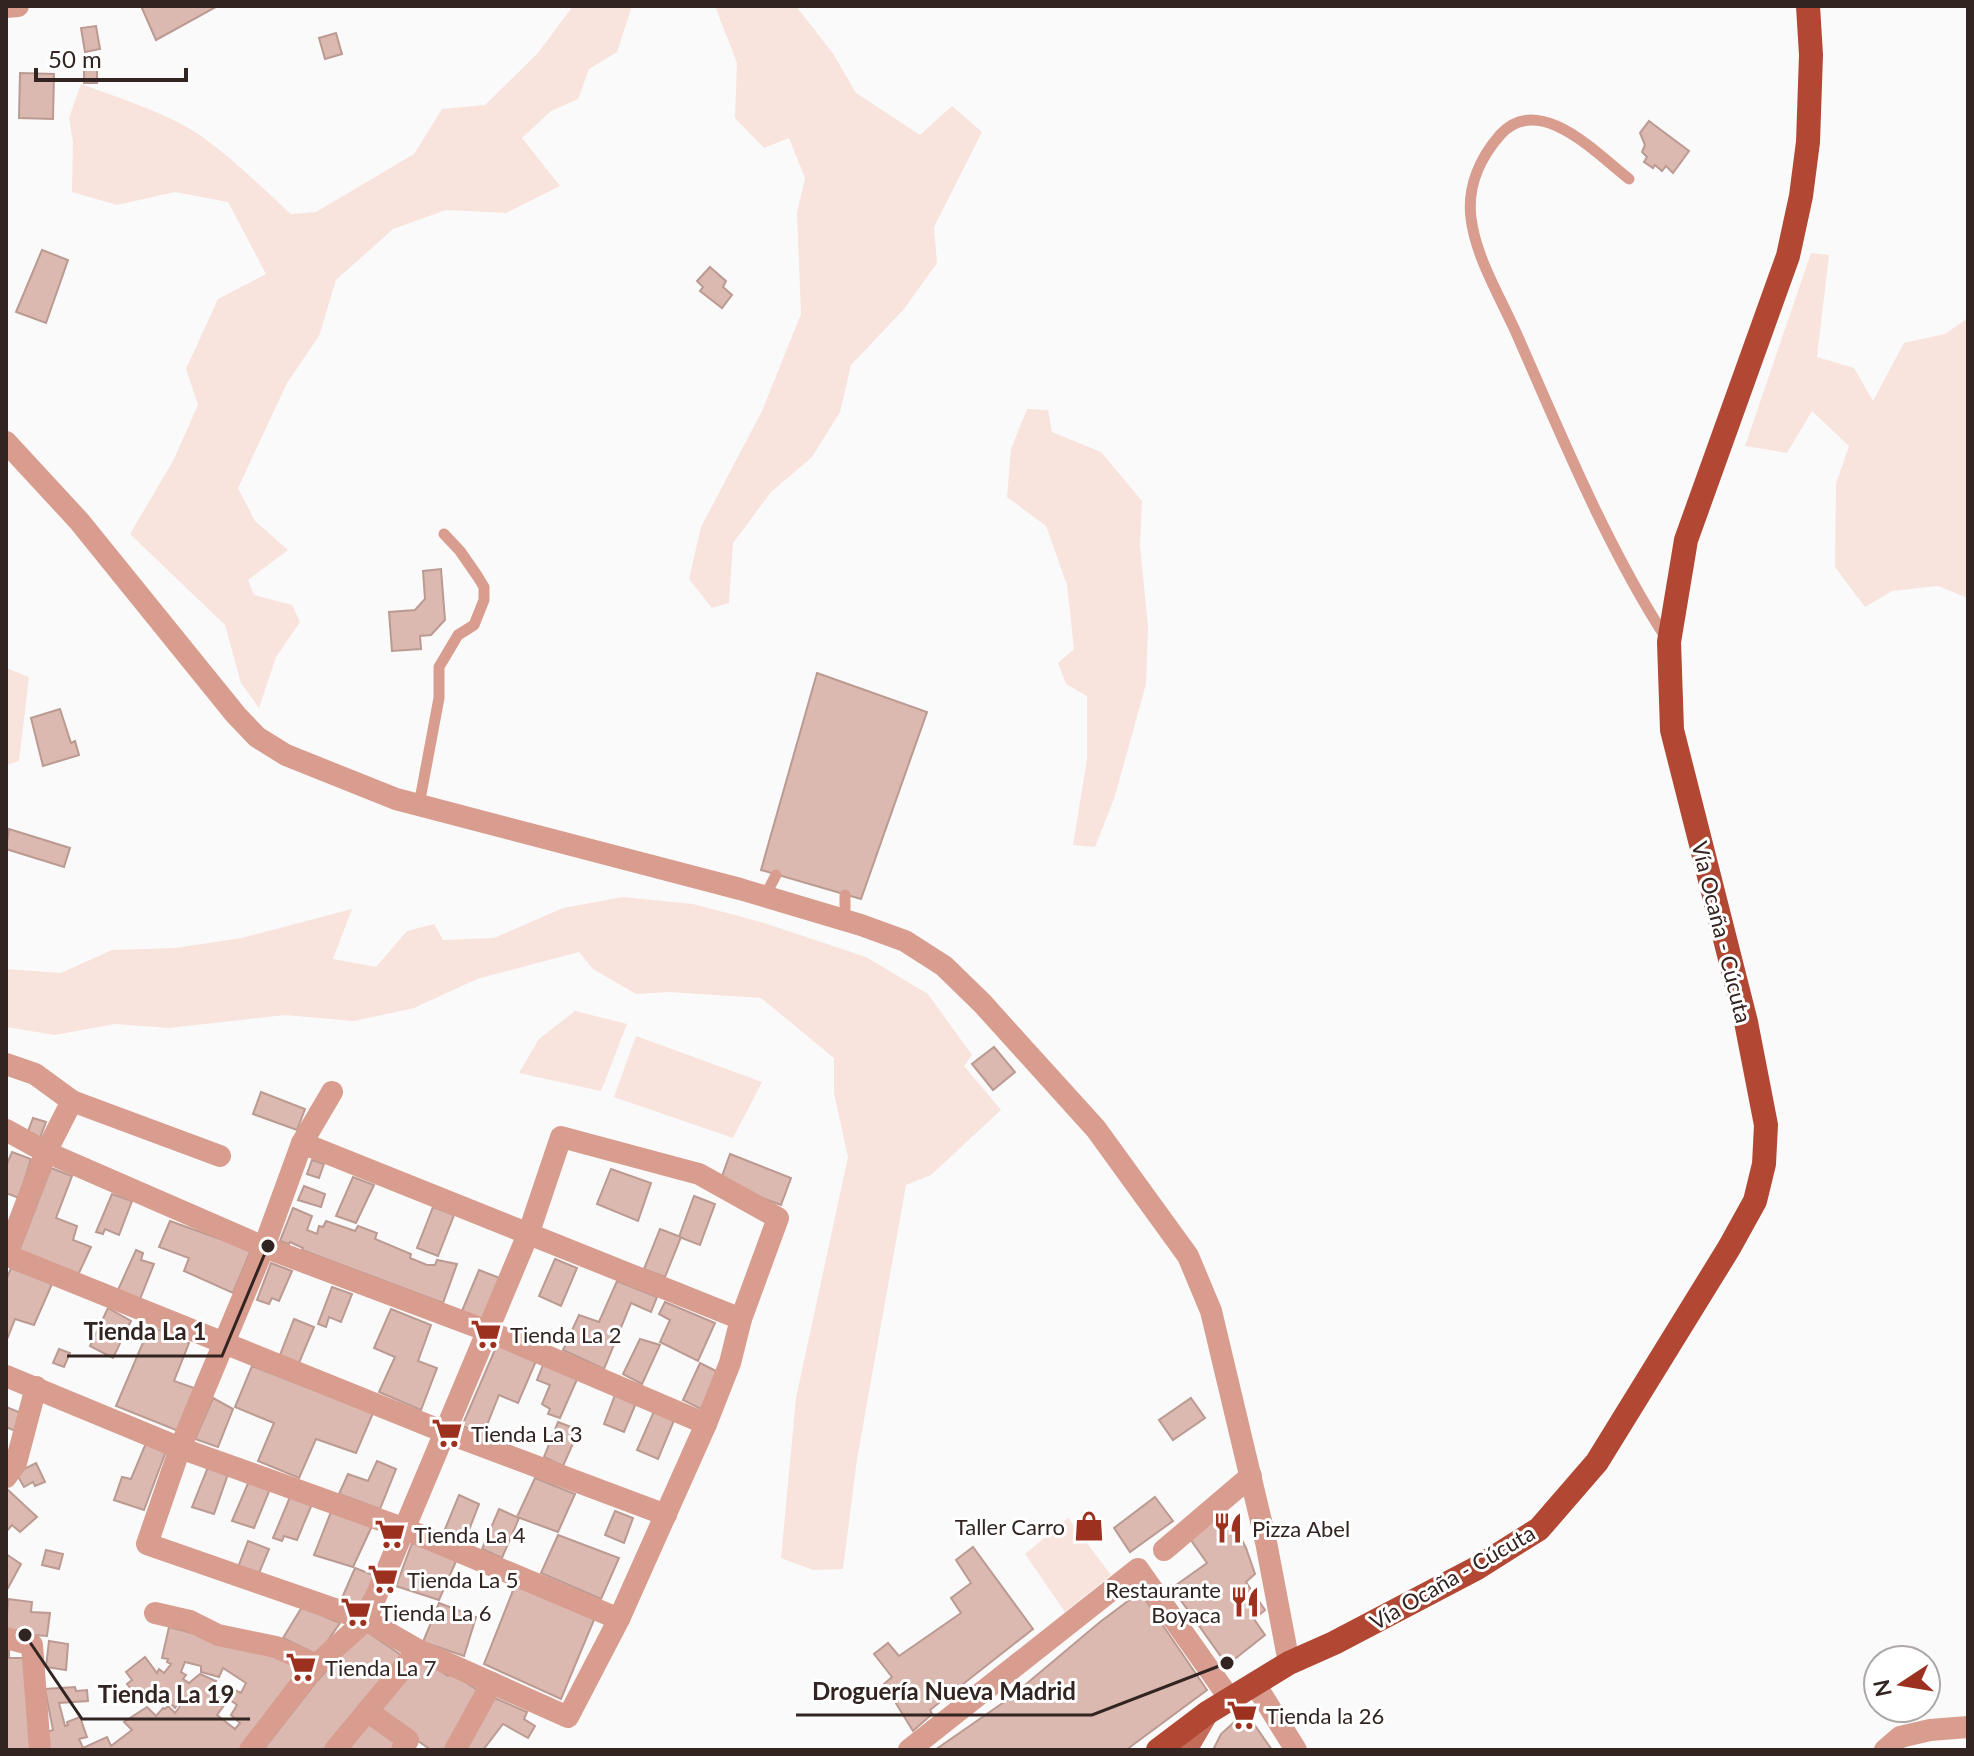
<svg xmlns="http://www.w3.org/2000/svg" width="1974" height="1756" font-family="Lato,sans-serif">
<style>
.green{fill:#f9e3dd}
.building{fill:#dbb9b1;stroke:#bb9a92;stroke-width:2;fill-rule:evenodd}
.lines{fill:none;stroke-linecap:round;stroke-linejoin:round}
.lane{stroke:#d99d8f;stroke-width:11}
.street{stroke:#d99d8f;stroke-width:22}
.secondary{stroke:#c46d5b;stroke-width:24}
.primary{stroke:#b24834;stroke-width:24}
.labels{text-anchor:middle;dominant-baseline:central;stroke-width:6;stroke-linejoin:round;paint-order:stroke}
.street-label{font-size:22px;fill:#312421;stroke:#fff}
.poi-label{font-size:22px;fill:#312421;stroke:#fff;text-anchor:start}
.leader{fill:none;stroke:#312421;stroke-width:3}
.callout-dot{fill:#312421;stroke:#fff;stroke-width:3}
.callout-label{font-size:24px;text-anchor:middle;font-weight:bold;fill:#312421;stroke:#fff;stroke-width:6;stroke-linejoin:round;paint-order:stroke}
</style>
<rect width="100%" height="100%" fill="#fafafa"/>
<g class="green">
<path d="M573,6H632L617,52L589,69L578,99L551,111L522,138L560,186L506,213L446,210L393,229L336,280L319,336L287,383L238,488L255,521L288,550L248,580L254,595L292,605L300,622L276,657L259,708L241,683L225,625L130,534L173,461L198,405L186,369L218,299L266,274L228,202L175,192L117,205L72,192L73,142L69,118L81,84C121,99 166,112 201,136C234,159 261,187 291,214L316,212L414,154L442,109L485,105L538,53Z"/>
<path d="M715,6H796L834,55L856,93L920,135L952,106L982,132L934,227L937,263L904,309L851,365L840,412L812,457L771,492L733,543L729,603L712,608L689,579L701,527L762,411L801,314L797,213L805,178L789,138L764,148L735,118L737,63Z"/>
<path d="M1811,253L1829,255L1817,357L1854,368L1873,401L1904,343L1945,334L1968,318V598L1938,586L1892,591L1865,607L1835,567L1836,484L1849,446L1812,411L1787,453L1745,446Z"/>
<path d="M1027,409L1048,410L1052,432L1101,452L1142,501L1140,545L1148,627L1146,684L1115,796L1095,847L1073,845L1087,759V696L1066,684L1058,663L1074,649L1067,585L1046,526L1007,497L1011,449Z"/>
<path d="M6,668L29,677L19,761L6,765Z"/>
<path d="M623,897L693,904L761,922L866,957L928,994L972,1055L964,1066L1001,1110L931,1175L906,1185L857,1459L843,1569L813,1570L781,1558L796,1398L848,1157L834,1093V1058L761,998L669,992L636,994L593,969L579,952L477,979L414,1008L354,1021L285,1015L169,1028L115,1024L55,1035L6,1027V969L61,973L112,950L175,948L242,938L352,909L333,959L376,967L407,931L434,924L443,940L494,938L563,908Z"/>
<path d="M575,1011L627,1024L601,1091L519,1073L539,1039Z"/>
<path d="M636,1036L762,1082L733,1138L614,1097Z"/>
<path d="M1068,1518L1111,1575L1065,1612L1025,1554Z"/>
</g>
<g class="building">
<path d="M141,6H216V7L156,40Z"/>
<path d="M96,26L100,49L85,52L81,28Z"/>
<path d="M336,33L342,54L325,59L319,38Z"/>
<rect x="84" y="65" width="13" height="18"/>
<path d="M20,73L54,74L53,119L19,118Z"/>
<path d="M1649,121L1689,151L1673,173L1666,166L1662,171L1655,165L1653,168L1644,162L1647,157L1642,152L1645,145L1640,133Z"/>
<path d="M42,250L68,260L46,323L16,312Z"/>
<path d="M710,267L726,281L723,287L732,295L722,308L700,291L703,287L697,281Z"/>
<path d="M441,569L445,620L431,635L420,636L421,649L392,651L389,612L415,610L425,599L423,571Z"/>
<path d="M817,673L927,712L861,899L761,870Z"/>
<path d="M60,709L71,743L75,741L79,755L43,766L31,718Z"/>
<path d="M9,829L70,848L64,867L6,849Z"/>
<path d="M994,1047L1015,1072L993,1090L972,1064Z"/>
<path d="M261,1092L305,1109L297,1130L253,1114Z"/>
<path d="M33,1118L46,1122L40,1138L27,1134Z"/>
<path d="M12,1152L31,1159L19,1198L6,1193V1166Z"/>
<path d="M730,1154L791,1178L781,1205L720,1182Z"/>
<path d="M312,1160L324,1164L319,1178L307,1174Z"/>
<path d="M51,1168L72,1176L56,1218L77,1226L73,1240L91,1247L78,1275L19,1251Z"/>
<path d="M611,1169L651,1183L638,1221L597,1204Z"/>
<path d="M353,1177L374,1185L356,1223L336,1216Z"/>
<path d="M304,1186L325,1194L321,1207L298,1200Z"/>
<path d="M112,1194L132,1201L119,1235L105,1229L103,1234L96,1232Z"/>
<path d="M694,1196L715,1204L700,1245L679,1237Z"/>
<path d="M433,1207L454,1215L438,1256L417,1248Z"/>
<path d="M293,1208L312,1216L307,1230L317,1234L319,1226L323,1227L326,1221L355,1231L358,1226L377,1233L375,1239L411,1254L410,1258L427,1265H435L437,1260L457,1264L443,1303L302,1250L303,1248L290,1242L289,1244L280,1241Z"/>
<path d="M170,1221L251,1250L233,1293L184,1271L189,1258L159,1247Z"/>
<path d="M660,1229L681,1237L665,1277L644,1269Z"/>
<path d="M136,1250L143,1253L141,1260L154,1264L140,1299L118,1290Z"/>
<path d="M555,1259L577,1268L561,1306L539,1296Z"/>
<path d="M271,1263L292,1271L279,1301L272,1298L269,1304L257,1300Z"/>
<path d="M11,1268L52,1284L34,1325L15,1319L6,1342V1280Z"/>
<path d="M479,1270L500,1278L483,1319L462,1311Z"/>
<path d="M617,1281L657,1297L651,1312L631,1303L604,1369L563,1350L579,1315L599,1322Z"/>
<path d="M332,1287L352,1294L341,1322L329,1317L326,1327L318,1324Z"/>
<path d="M665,1302L715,1323L698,1361L660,1342L670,1320L659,1314Z"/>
<path d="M108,1308L131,1321L113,1358L90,1346Z"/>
<path d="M391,1309L431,1325L418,1361L437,1368L421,1410L379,1392L395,1357L374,1348Z"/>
<path d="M294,1319L314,1327L299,1363L280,1355Z"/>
<path d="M150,1326L189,1343L174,1381L197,1389L181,1432L116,1406Z"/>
<path d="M640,1339L660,1345L642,1384L623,1374Z"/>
<path d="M497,1345L536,1361L518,1403L499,1395L483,1435L462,1426Z"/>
<path d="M59,1349L70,1353L64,1367L53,1363Z"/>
<path d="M700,1363L718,1372L701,1409L683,1400Z"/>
<path d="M543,1365L578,1377L560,1418L548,1414L550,1409L542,1404L550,1385L537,1380Z"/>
<path d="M252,1366L373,1413L356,1453L316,1439L299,1478L258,1461L274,1423L235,1407Z"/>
<path d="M615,1395L636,1403L624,1432L604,1424Z"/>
<path d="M213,1398L233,1409L218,1447L195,1439Z"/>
<path d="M1191,1398L1205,1418L1173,1440L1159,1420Z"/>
<path d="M6,1407L24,1414L18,1432L6,1427Z"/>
<path d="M655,1409L675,1418L658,1459L637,1450Z"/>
<path d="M558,1422L579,1430L563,1466L544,1457Z"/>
<path d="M146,1443L166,1451L144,1510L114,1500L122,1477L131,1479Z"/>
<path d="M377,1461L396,1469L380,1509L339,1494L348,1474L368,1481Z"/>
<path d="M36,1463L45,1482L35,1486L33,1482L24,1487L16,1473Z"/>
<path d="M208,1467L228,1474L214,1514L192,1507Z"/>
<path d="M535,1478L575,1494L558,1532L517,1517Z"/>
<path d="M249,1481L270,1489L254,1528L232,1521Z"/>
<path d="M7,1489L37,1517L20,1532L12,1525L6,1532Z"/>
<path d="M459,1495L479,1504L464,1543L443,1534Z"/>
<path d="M290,1497L312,1504L297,1540L284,1536L282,1541L273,1538Z"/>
<path d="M1155,1497L1173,1521L1130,1552L1114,1528Z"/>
<path d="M1225,1508L1246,1548L1255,1574L1246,1582L1265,1610L1254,1619L1265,1635L1227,1665L1172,1588L1207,1563L1188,1536Z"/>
<path d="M499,1509L519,1518L502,1558L482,1549Z"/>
<path d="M615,1511L633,1518L624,1543L605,1535Z"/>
<path d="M331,1512L372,1526L353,1567L314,1555Z"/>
<path d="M558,1535L619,1558L601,1599L541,1573Z"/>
<path d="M248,1541L269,1549L257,1578L237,1570Z"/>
<path d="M412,1543L457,1559L439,1600L396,1586Z"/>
<path d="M973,1547L1033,1629L930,1710L932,1714L913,1731L884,1684L892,1677L874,1654L888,1643L899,1656L961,1613L951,1598L971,1583L956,1560Z"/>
<path d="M46,1550L63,1554L59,1569L42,1565Z"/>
<path d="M6,1554L21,1564L8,1588L6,1587Z"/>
<path d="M355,1568L376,1576L356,1612L338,1607Z"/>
<path d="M516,1583L596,1615L561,1699L484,1664Z"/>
<path d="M1140,1592L1207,1690L1126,1750H935L1007,1700L1100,1622Z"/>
<path d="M8,1599L32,1602L31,1612L50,1613L47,1636L6,1633Z"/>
<path d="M439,1603L476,1617L464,1656L423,1642Z"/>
<path d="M302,1607L340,1623L318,1655L283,1638Z"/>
<path d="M169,1627L252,1649L301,1667L239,1750H49L47,1732L53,1730L45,1689L75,1687L76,1691L87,1690L88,1701L59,1703L65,1726L68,1725L67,1722L80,1717L87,1737L79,1739L83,1748L107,1737L111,1746L132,1730L124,1722L147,1707L156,1716L163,1708L165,1709L168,1706L175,1713L180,1706L178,1704L175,1708L164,1697L166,1694L155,1685L138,1698L127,1684L132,1680L126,1672L145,1657L157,1673L159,1669L164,1673L171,1664L167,1662L168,1659L162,1658ZM185,1662L201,1666V1672L219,1677L223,1668L246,1683L241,1693L235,1690L229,1699L237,1705L231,1715L240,1723L235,1729L217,1715L225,1704L210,1688L216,1681L200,1674L189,1683L183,1679L186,1675L181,1672Z"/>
<path d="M363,1629L401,1655L325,1750H263L317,1681Z"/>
<path d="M49,1641L68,1644L66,1670L46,1667Z"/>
<path d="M6,1643L9,1644V1658H25L33,1750L6,1749Z"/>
<path d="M421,1659L448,1676L451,1673L482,1693L449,1750H431L378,1713Z"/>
<path d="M490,1696L527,1712L524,1719L535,1726L528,1738L503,1724L483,1750H458Z"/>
<path d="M1247,1714L1272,1750H1213L1221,1734L1242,1715Z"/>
<path d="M371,1719L400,1740L394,1750H346Z"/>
</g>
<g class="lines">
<g class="lane">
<path d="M1629,179C1598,155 1539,91 1500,135C1480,158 1467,187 1471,218C1476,259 1502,300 1518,337C1562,437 1607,547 1666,638"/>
<path d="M419,805L439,698V667L458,635L474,625L484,600V587L478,577L460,551L444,534"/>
<path d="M765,896L776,875"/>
<path d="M845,920V895"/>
</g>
<g class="street">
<path d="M6,7L18,6"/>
<path d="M6,442L79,521L236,715L257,737L286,755L396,799L740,889L861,925L905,941L944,966L982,1003L1096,1129L1188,1256L1211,1311L1266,1542L1289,1663"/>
<path d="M6,1064L35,1074L72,1101"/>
<path d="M6,1130L46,1152L264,1247L488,1331L706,1424"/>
<path d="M302,1143L741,1319"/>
<path d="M6,1255L447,1433L666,1515"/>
<path d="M6,1256L46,1152L72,1101L220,1156"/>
<path d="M6,1376L180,1448L403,1528L619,1619"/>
<path d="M6,1477L16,1463L36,1387"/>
<path d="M1164,1550L1251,1476"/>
<path d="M155,1613L190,1621L218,1635L276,1647L316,1665"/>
<path d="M6,1638L32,1645L40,1750"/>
<path d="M1255,1684L1296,1750"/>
<path d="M367,1711L408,1740L402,1750"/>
<path d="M250,1750L316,1665L366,1620L529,1232L561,1137L699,1174L778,1218L741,1319L730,1363L706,1424L619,1619L568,1717L418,1650L366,1620L147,1544L180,1448L264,1247L302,1143L332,1092"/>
<path d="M335,1750L418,1650"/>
<path d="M455,1750L492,1683"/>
<path d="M909,1750L1138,1569L1230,1699"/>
<path d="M1885,1750L1900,1737L1930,1730L1968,1727"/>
</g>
<path class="secondary" d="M1185,1750L1206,1714"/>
<path class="primary" d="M1158,1750L1207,1713L1289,1663L1334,1643L1477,1568L1539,1529L1597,1462L1729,1248L1755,1201L1764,1164L1766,1125L1746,1022L1672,730L1669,642L1686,540L1788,256L1801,196L1808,142L1811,55L1808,6"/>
</g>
<defs>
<g id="supermarket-bare" transform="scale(2.4)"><path d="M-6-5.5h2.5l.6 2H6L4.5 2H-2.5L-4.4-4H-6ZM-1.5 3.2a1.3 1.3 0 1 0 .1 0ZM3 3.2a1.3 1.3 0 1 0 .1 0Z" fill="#9b311e" stroke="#fff" stroke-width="2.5" paint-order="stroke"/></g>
<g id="shop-bare" transform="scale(2.4)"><path d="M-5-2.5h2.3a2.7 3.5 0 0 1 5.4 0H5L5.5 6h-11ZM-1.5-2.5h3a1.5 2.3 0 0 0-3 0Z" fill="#9b311e" stroke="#fff" stroke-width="2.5" paint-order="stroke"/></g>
<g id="restaurant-bare" transform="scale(2.4)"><path d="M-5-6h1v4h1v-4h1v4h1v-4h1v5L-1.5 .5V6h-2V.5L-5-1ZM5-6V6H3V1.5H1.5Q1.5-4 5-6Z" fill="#9b311e" stroke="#fff" stroke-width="2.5" paint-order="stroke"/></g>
</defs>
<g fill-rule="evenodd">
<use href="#supermarket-bare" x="486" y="1334"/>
<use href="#supermarket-bare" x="447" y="1433"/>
<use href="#shop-bare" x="1089" y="1526"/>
<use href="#restaurant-bare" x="1228" y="1528"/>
<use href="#supermarket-bare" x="390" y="1534"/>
<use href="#supermarket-bare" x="383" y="1579"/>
<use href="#restaurant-bare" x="1245" y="1602"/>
<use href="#supermarket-bare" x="356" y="1612"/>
<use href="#supermarket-bare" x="301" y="1667"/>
<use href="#supermarket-bare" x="1242" y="1715"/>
</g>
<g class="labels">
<g class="street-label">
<text transform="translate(1722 932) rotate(76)">Vía Ocaña - Cúcuta</text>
<text transform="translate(1452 1577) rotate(-30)">Vía Ocaña - Cúcuta</text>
</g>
<g class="poi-label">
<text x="510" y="1334">Tienda La 2</text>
<text x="471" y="1433">Tienda La 3</text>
<text x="1065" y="1526" text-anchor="end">Taller Carro</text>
<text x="1252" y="1528">Pizza Abel</text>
<text x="414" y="1534">Tienda La 4</text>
<text x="407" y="1579">Tienda La 5</text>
<text x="1221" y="1589" text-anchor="end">Restaurante<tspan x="1221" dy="25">Boyaca</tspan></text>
<text x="380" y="1612">Tienda La 6</text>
<text x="325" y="1667">Tienda La 7</text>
<text x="1266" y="1715">Tienda la 26</text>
</g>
</g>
<path class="leader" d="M268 1246L222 1356H67M1227 1663L1092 1715H796M25 1635L82 1719H250"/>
<g class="callout-dot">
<circle cx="268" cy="1246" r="8"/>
<circle cx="1227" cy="1663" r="8"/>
<circle cx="25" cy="1635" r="8"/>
</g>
<g class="callout-label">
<text x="145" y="1340">Tienda La 1</text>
<text x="944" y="1700">Droguería Nueva Madrid</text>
<text x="166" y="1703">Tienda La 19</text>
</g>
<rect width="1974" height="1756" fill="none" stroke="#312421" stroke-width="16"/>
<g transform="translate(1902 1684) rotate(258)"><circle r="38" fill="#ffffff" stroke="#ada7a6" stroke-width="2"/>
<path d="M0-6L14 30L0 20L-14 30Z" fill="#9b311e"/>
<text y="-12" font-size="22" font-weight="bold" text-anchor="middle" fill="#312421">N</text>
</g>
<path d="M36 68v12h150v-12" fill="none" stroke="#312421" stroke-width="4"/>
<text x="48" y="68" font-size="24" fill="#312421" stroke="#ffffff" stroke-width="6" paint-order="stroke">50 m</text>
</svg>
